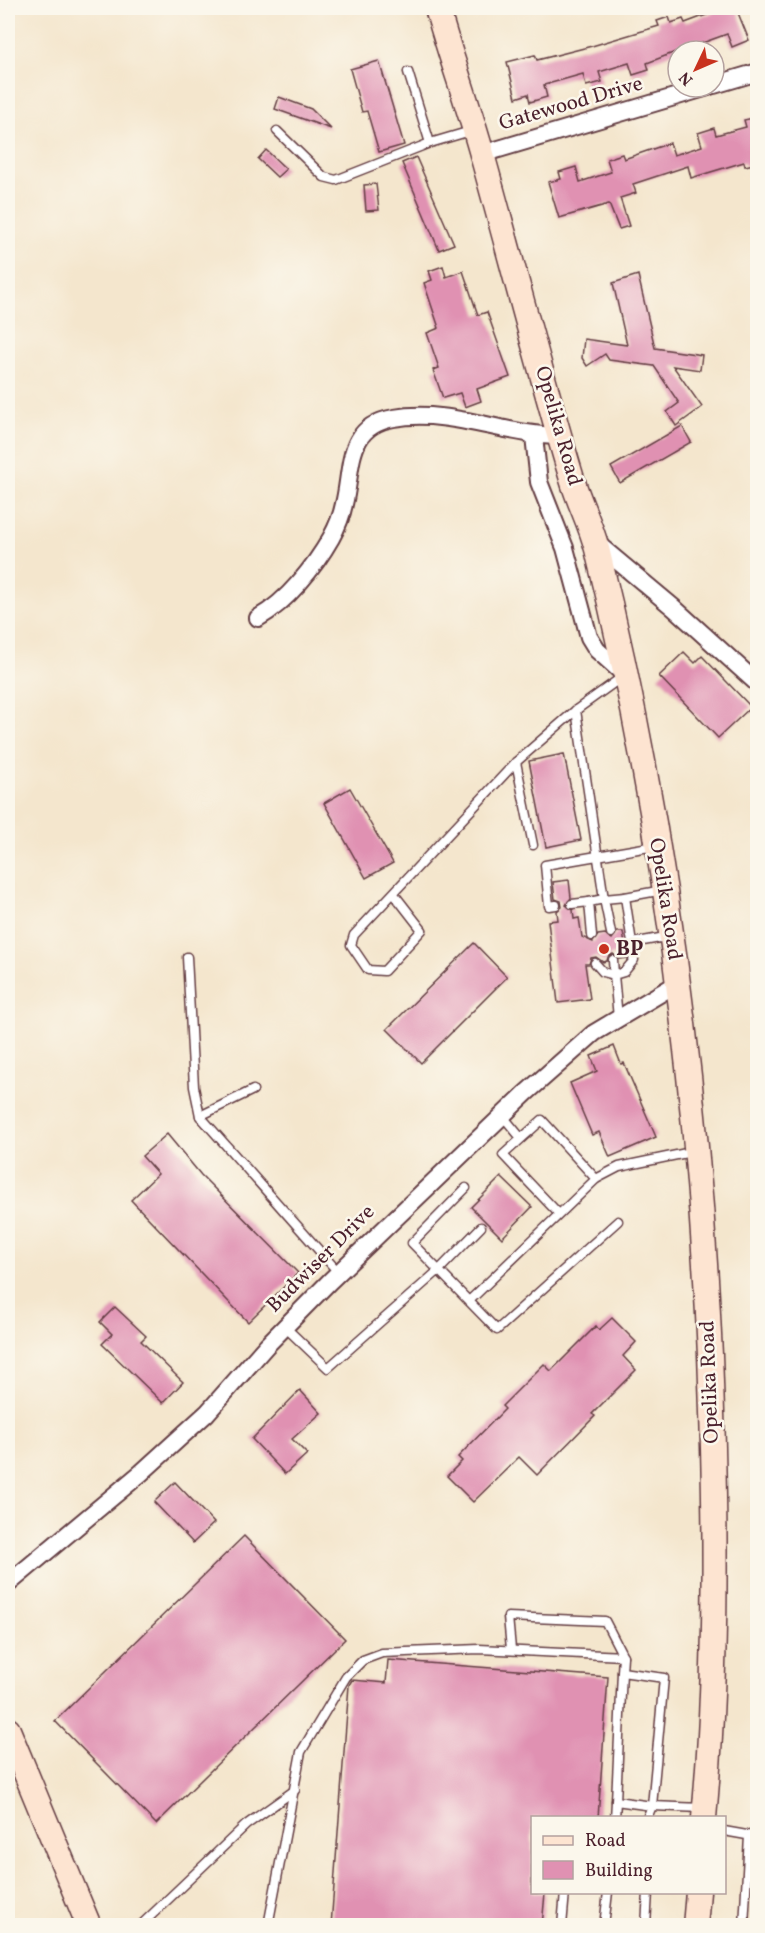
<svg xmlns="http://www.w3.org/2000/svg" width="765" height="1933" font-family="Vollkorn,serif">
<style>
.building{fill:#e091b2}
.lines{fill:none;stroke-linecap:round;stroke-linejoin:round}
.lane-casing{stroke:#643d43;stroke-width:11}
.street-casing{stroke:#643d43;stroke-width:20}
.secondary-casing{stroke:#643d43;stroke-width:27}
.lane{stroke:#fff;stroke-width:8}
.street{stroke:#fff;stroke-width:16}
.secondary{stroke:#fde4d1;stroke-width:24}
.poi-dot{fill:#c8321e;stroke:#fbf7ec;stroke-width:2}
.labels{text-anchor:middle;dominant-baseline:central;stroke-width:5;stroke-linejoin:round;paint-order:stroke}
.street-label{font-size:21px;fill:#4a1f2b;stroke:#fbf7ec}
.poi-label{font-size:21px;font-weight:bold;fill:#4a1f2b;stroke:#fbf7ec;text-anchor:start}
</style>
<rect width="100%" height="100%" fill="#fbf7ec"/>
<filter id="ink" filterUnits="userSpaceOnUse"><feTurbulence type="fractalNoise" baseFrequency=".0167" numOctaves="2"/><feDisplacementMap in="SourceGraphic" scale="12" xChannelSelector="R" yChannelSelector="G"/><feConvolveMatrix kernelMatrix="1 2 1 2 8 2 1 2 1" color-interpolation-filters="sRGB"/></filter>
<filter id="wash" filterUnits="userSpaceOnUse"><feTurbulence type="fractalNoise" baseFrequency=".008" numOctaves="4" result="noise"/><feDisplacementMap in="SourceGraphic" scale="24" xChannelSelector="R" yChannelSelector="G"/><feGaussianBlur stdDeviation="1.35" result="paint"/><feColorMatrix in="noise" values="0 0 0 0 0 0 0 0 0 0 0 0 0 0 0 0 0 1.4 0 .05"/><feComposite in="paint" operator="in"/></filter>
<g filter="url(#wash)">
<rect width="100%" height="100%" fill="#f4e6cd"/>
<g id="blocks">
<g class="building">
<path d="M725,8H736L749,40L732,47L727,34L694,46L696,51H678L647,63L649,70L633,75L629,63L599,72L602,82L586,86L583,74L544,85L547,97L530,102L528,94L516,98L507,62L535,55L537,60L592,46L659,26L657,21L669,17L671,23L683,19L685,23Z"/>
<path d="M379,61L404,145L379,152L367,111L362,112L350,69Z"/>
<path d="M279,97L311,109L331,129L275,109Z"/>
<path d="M758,117V163L745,166L744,162L691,178L688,166L633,184L636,193L620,198L629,226L619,229L609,204L559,218L548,182L561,179L559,172L576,167L580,182L611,172L607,159L622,154L624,159L670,143L674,155L702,146L698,133L714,128L716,135L746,127L744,120Z"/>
<path d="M266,150L286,169L277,177L258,159Z"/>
<path d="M416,157L454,244L439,250L402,163Z"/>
<path d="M376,184L379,210L366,211L364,185Z"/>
<path d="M443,266L446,277L463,271L478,315L487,312L510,377L477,389L481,401L465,407L460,393L443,398L433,370L439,368L427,333L439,328L424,283L432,280L429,271Z"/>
<path d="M638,275L655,348L702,355L700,370L673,366L702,407L676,426L667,412L679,403L654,366L609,360L605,354L587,366L582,358L584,339L627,345L613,283Z"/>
<path d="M682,426L691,442L620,483L611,467Z"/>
<path d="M684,652L695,663L702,656L751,707L718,738L659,676Z"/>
<path d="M564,754L581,840L546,847L529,761Z"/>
<path d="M350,788L393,863L366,878L324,803Z"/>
<path d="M569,880L571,898L566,905L573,910L574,919L579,918L582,937L593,942L598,935L605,934L612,939L617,932H623L627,958L619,959L613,954L608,957L607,961L603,962L596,957L591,958L589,964H585L590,999L558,1003L548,921L558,920L557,911L562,907L561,901L555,899L553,882Z"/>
<path d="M474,943L507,977L421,1063L387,1029Z"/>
<path d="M614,1046L621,1064L624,1063L656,1137L610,1157L599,1132L592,1135L570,1083L597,1071L591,1056Z"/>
<path d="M167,1134L201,1175L298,1273L248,1322L131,1200L158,1174L142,1156Z"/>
<path d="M501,1177L532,1207L502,1238L471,1207Z"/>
<path d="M115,1307L146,1336L141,1341L183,1382L163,1403L102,1344L112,1334L100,1322Z"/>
<path d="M612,1318L636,1342L623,1356L636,1370L592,1414L595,1416L537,1475L519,1457L473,1502L447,1476L462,1461L458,1457L505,1409L502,1406L544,1364L551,1371L596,1326L599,1330Z"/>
<path d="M300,1390L321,1413L292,1439L307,1454L285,1474L252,1439Z"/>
<path d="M175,1482L214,1523L193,1543L154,1502Z"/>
<path d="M244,1536L345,1639L156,1824L55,1721Z"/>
<path d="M388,1660L608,1677L598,1818H532V1893H545L542,1926H331L349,1685L352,1680L386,1683Z"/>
</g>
</g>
</g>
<g filter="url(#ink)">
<use href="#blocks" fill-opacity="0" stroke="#643d43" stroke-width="1.5"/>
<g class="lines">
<g class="lane-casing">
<g id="lane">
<path d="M408,72L430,143"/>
<path d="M277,131L324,177L336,180L430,143L474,130"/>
<path d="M576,710L604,899L589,902L592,936"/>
<path d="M516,762L533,845"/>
<path d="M394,894L422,930L384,971L368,970L351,945L354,935L516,762L576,710L622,677"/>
<path d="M625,897L663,890"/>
<path d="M572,904L589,902"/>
<path d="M556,905L549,906L545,865L655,846"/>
<path d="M611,933L604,899L625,897L632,943"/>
<path d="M187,957L194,1087L200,1116L339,1273"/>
<path d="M595,963L603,972L614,975L613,960"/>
<path d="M618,1018L614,975L624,972L634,960L632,943L671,936"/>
<path d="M502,1115L521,1138"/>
<path d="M200,1116L253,1090"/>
<path d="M596,1179L619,1167L696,1151"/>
<path d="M466,1188L412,1243L497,1330L618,1221"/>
<path d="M469,1301L596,1179L542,1120L503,1155L559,1214"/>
<path d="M285,1327L328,1368L439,1270L481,1227"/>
<path d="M511,1649L508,1617L605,1621L623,1656L622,1672"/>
<path d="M616,1801L622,1672L664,1678L652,1806L647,1818"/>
<path d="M615,1818L616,1801L652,1806L702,1808"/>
<path d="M724,1831L758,1837"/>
<path d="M140,1926L246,1825L295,1790"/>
<path d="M268,1926L301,1752L346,1677L363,1660L382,1653L479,1649L623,1656"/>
<path d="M562,1926L565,1892"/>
<path d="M604,1926L608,1892"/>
<path d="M646,1926L648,1892"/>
<path d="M744,1926L749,1836"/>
</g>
</g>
<g class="street-casing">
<g id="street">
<path d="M714,85L758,72"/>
<path d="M482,154L708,87"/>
<path d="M534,436L539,482L565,548L589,637L597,650L625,675"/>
<path d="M595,542L674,608L758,684"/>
<path d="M258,618C287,602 315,566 331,538C336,529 342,514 344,504C353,468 345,426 394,418C450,408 506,436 561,436"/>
<path d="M8,1584L141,1473L207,1413L267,1345L330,1281L526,1093L594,1033L678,983"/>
</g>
</g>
<g class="secondary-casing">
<g id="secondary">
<path d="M437,8C451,58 469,107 483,158C513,265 540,373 572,479C579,503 591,525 597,549C662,812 698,1084 710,1355C716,1509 718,1664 704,1818"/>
<path d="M8,1730L89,1926"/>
<path d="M695,1926L698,1892"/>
</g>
</g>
<use href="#lane" class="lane"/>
<use href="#street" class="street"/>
<use href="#secondary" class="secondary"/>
</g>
</g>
<circle class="poi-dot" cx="604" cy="949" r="6"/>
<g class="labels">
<g class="street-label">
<text transform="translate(571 104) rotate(-16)">Gatewood Drive</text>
<text transform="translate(558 426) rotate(74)">Opelika Road</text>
<text transform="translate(665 899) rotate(81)">Opelika Road</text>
<text transform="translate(321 1259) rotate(-45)">Budwiser Drive</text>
<text transform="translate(710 1382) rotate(-92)">Opelika Road</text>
</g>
<g class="poi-label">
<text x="616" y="949">BP</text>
</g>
</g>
<rect width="765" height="1933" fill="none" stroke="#fbf7ec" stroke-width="30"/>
<rect x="531" y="1816" width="195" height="78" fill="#fbf7ec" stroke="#b4a19f" stroke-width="1.5"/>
<rect x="543" y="1836" width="30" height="9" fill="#fde4d1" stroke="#b4a19f" stroke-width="1.5"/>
<text x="585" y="1846" font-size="18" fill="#4a1f2b">Road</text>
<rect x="543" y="1861" width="30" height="18" fill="#e091b2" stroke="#b4a19f" stroke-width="1.5"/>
<text x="585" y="1876" font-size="18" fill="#4a1f2b">Building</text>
<g transform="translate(696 69) rotate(226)"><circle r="28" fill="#fbf7ec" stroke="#b4a19f" stroke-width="1.5"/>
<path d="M0-4.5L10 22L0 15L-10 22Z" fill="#c8321e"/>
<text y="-9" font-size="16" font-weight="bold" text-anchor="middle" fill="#4a1f2b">N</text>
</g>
</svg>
